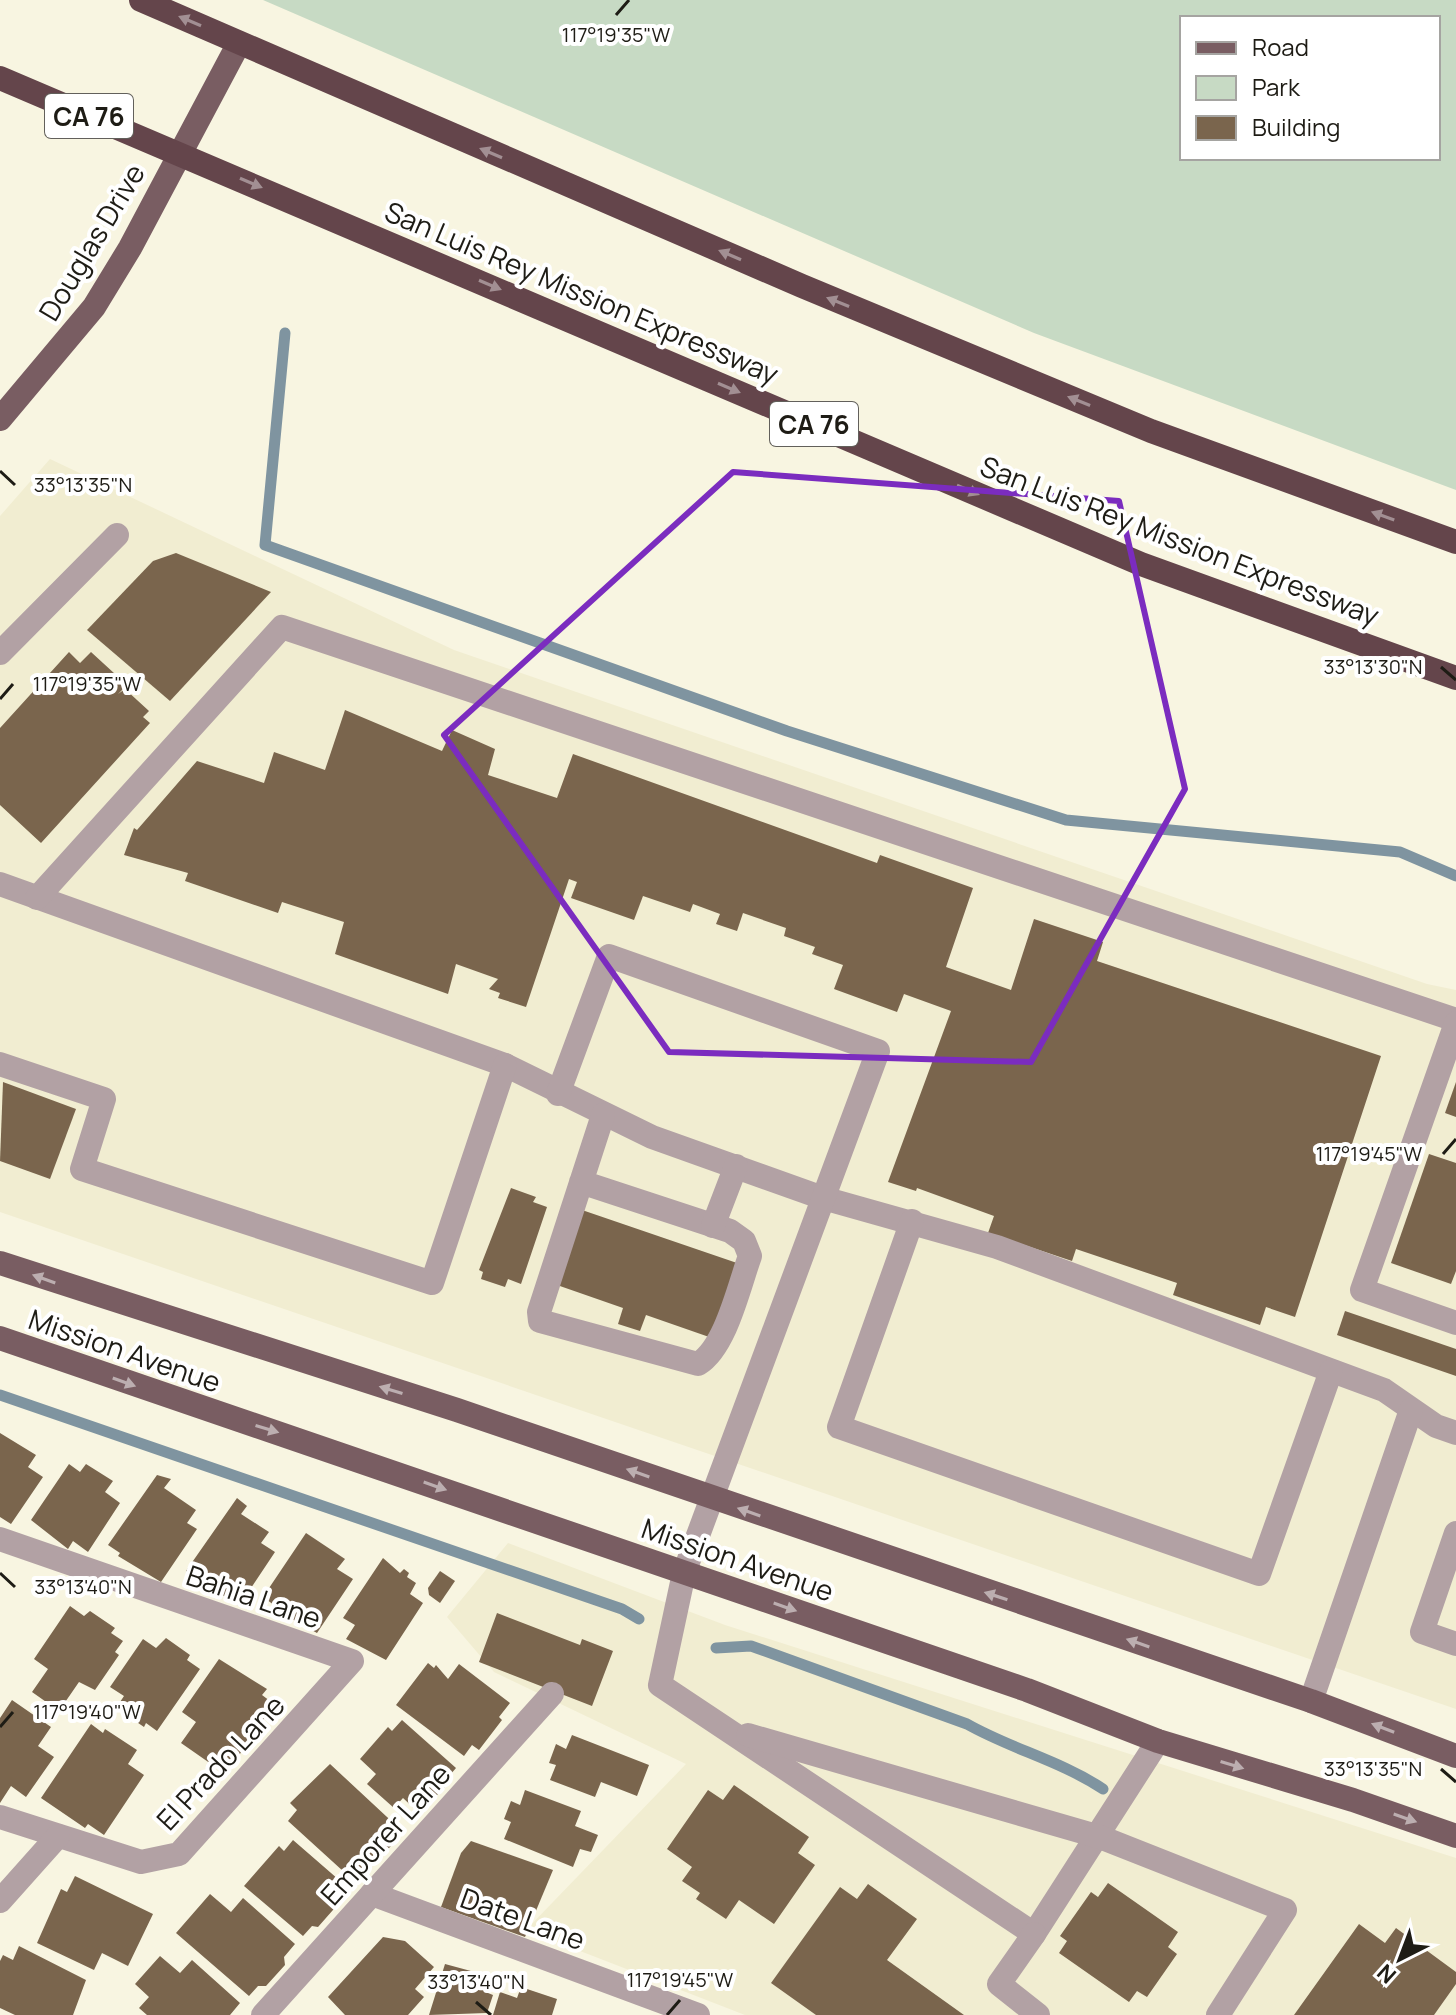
<svg xmlns="http://www.w3.org/2000/svg" width="1456" height="2015" font-family="Manrope,sans-serif">
<style>
.built{fill:#f1edd1}
.green{fill:#c7dac4;fill-rule:evenodd}
.lines{fill:none;stroke-linecap:round;stroke-linejoin:round}
.stream{stroke:#7f94a0;stroke-width:11}
.building{fill:#7a654d}
.minor{stroke:#b2a1a4;stroke-width:24}
.major{stroke:#795d62;stroke-width:24}
.highway{stroke:#64454b;stroke-width:24}
.oneway{fill:#a28f93}
.oneway2{fill:#bcaeb0}
.marked{fill:none;stroke:#7b2cbf;stroke-width:6;stroke-linejoin:round}
.ticks{fill:none;stroke:#1e1c15;stroke-width:3}
.labels{text-anchor:middle;dominant-baseline:central;stroke-width:8;stroke-linejoin:round;paint-order:stroke}
.shield{fill:#fff;stroke:#62605b;stroke-width:2}
.shield-label{font-size:26px;font-weight:bold;fill:#1e1c15}
.street-label{font-size:28px;fill:#1e1c15;stroke:#fff}
.ticks-label{font-size:20px;text-anchor:middle;fill:#1e1c15;stroke:#fff;stroke-width:8;stroke-linejoin:round;paint-order:stroke}
</style>
<rect width="100%" height="100%" fill="#f8f5e1"/>
<g class="built">
<path d="M50,459L454,650L1427,984L1456,990V1709L0,1212V516Z"/>
<path d="M508,1543L725,1625L1456,1858V2015H745L526,1930L686,1764L494,1672L447,1617Z"/>
</g>
<path class="green" d="M263,0H1456V490L1034,333ZM1182,18H1438V158H1182Z"/>
<g class="lines">
<g class="stream">
<path d="M285,333L265,545L787,731L1066,820L1400,852L1456,876"/>
<path d="M0,1395L622,1609L639,1619"/>
<path d="M716,1648L751,1646L967,1724C1011,1749 1061,1761 1103,1789"/>
</g>
</g>
<g class="building">
<path d="M176,553L271,592L170,701L87,630L153,561Z"/>
<path d="M69,652L80,663L91,652L127,685L118,694L125,689L149,711L143,717L150,723L41,843L0,805V728Z"/>
<path d="M345,710L442,751L452,730L495,749L488,775L557,798L573,754L877,863L880,855L973,888L946,967L1011,990L1034,919L1103,942L1097,961L1381,1056L1295,1317L1266,1307L1260,1325L1173,1295L1177,1283L1076,1249L1072,1261L988,1233L994,1216L917,1188L916,1191L888,1182L951,1011L904,994L897,1012L834,989L843,965L812,954L815,947L784,936L786,928L743,913L737,931L716,924L720,914L693,904L690,912L643,896L634,920L571,898L577,882L569,879L526,1007L498,998L500,993L489,989L498,979L456,964L448,994L335,954L344,922L282,902L278,913L185,881L188,873L124,855L134,828L137,830L197,761L264,783L274,752L325,770Z"/>
<path d="M3,1082L76,1109L50,1179L0,1161Z"/>
<path d="M1456,1082V1117L1445,1113Z"/>
<path d="M1429,1154L1456,1163V1271L1451,1284L1391,1263Z"/>
<path d="M511,1188L536,1197L533,1202L547,1207L521,1284L508,1279L505,1287L481,1279L483,1272L479,1270Z"/>
<path d="M582,1210L737,1263L712,1338L646,1315L640,1331L618,1324L623,1308L557,1285Z"/>
<path d="M1345,1311L1456,1349V1376L1337,1335Z"/>
<path d="M0,1433L36,1455L28,1467L43,1477L11,1524L0,1517Z"/>
<path d="M69,1464L80,1472L86,1464L113,1481L105,1492L120,1503L88,1552L73,1541L68,1549L31,1520Z"/>
<path d="M157,1475L171,1479L164,1488L196,1510L187,1523L197,1529L161,1582L118,1556L120,1553L108,1545Z"/>
<path d="M237,1498L247,1506L241,1514L269,1532L261,1543L275,1552L239,1606L186,1571Z"/>
<path d="M306,1533L345,1559L337,1569L353,1579L317,1633L272,1608L274,1605L263,1597Z"/>
<path d="M383,1558L400,1573L404,1569L409,1573L407,1577L416,1583L410,1594L423,1603L386,1660L346,1639L355,1625L343,1618Z"/>
<path d="M440,1571L455,1581L440,1603L429,1595L428,1588Z"/>
<path d="M70,1606L84,1616L90,1611L115,1628L111,1633L123,1641L115,1652L119,1655L95,1690L79,1682L59,1711L32,1692L48,1669L34,1659Z"/>
<path d="M497,1613L580,1645L582,1639L613,1651L592,1706L479,1662Z"/>
<path d="M166,1638L190,1655L187,1660L200,1669L157,1731L146,1723L144,1727L116,1708L124,1696L110,1687L143,1639L156,1648Z"/>
<path d="M219,1659L267,1689L262,1695L274,1704L229,1770L217,1762L214,1766L181,1743L196,1722L182,1712Z"/>
<path d="M428,1663L434,1668L436,1665L448,1679L459,1664L510,1703L499,1717L502,1720L479,1750L472,1745L464,1756L396,1705Z"/>
<path d="M12,1700L51,1727L38,1746L54,1757L26,1797L11,1786L0,1803V1718Z"/>
<path d="M402,1720L456,1768L444,1782L446,1786L419,1813L403,1798L394,1808L367,1784L376,1774L360,1759L388,1727L392,1731Z"/>
<path d="M91,1724L103,1733L105,1729L137,1750L128,1764L144,1775L104,1835L88,1824L85,1828L41,1798Z"/>
<path d="M572,1735L649,1765L637,1796L601,1782L595,1797L550,1780L556,1765L549,1763L556,1744L566,1749Z"/>
<path d="M330,1764L401,1830L390,1843L392,1845L355,1882L288,1821L297,1810L290,1803Z"/>
<path d="M734,1785L809,1837L798,1853L815,1865L774,1924L739,1900L726,1919L696,1899L700,1893L682,1881L692,1867L667,1849L708,1790L723,1800Z"/>
<path d="M525,1790L581,1811L575,1826L598,1835L591,1852L580,1849L573,1867L504,1839L511,1822L504,1819L511,1801L520,1805Z"/>
<path d="M293,1840L346,1886L337,1896L340,1902L318,1927L312,1926L303,1936L244,1886L279,1846L284,1851Z"/>
<path d="M471,1841L553,1870L525,1937L441,1907L461,1853Z"/>
<path d="M75,1876L153,1914L128,1966L102,1953L94,1970L37,1943L61,1889L67,1892Z"/>
<path d="M1108,1883L1178,1932L1168,1947L1177,1954L1147,1997L1137,1991L1129,2002L1059,1953L1067,1941L1060,1936L1091,1892L1098,1897Z"/>
<path d="M868,1884L917,1919L887,1960L964,2015H816L771,1983L840,1887L857,1899Z"/>
<path d="M210,1894L231,1912L243,1898L295,1944L284,1957L285,1965L266,1986H258L249,1996L176,1933Z"/>
<path d="M1359,1924L1385,1943L1396,1928L1456,1972V1984L1434,2015H1294Z"/>
<path d="M383,1937L405,1941L434,1967L415,1989L424,1997L408,2015H345L328,1997Z"/>
<path d="M19,1946L86,1980L73,2015H15L0,2008V1961L3,1955L13,1960Z"/>
<path d="M160,1956L180,1973L192,1960L240,2003L230,2015H147L139,2008L149,1997L135,1984Z"/>
<path d="M445,1964L493,1977L488,1993L493,1995L487,2013L429,2015Z"/>
<path d="M521,1987L557,1999L552,2015H493L500,1992L517,1998Z"/>
</g>
<g class="lines">
<g class="minor">
<path d="M0,653L117,535"/>
<path d="M0,884L505,1065L652,1137L823,1198L997,1247L1384,1390L1436,1426L1456,1433"/>
<path d="M37,898L282,627L1456,1020"/>
<path d="M1456,1023L1362,1290L1456,1323"/>
<path d="M0,1064L104,1099L82,1169L432,1283L505,1065"/>
<path d="M558,1094L609,956L878,1051L684,1573L660,1685L1034,1934L1158,1741"/>
<path d="M581,1182L730,1231L744,1241L750,1256C739,1286 726,1347 698,1364L540,1321L539,1312L603,1115"/>
<path d="M912,1221L839,1427L1259,1574L1331,1371"/>
<path d="M713,1226L736,1166"/>
<path d="M1456,1533L1422,1632L1456,1644"/>
<path d="M0,1539L352,1661L179,1854L141,1862L0,1817"/>
<path d="M1311,1701L1411,1410"/>
<path d="M748,1735L1100,1837L1285,1910L1218,2015"/>
<path d="M372,1894L698,2015"/>
<path d="M0,1901L58,1836"/>
<path d="M1034,1934L999,1984L1038,2015"/>
<path d="M263,2015L552,1694"/>
</g>
<g class="major">
<path d="M0,419L94,307L130,248L239,43"/>
<path d="M0,1263L457,1410L1311,1701L1456,1756"/>
<path d="M0,1338L1027,1690L1158,1741L1353,1800L1456,1836"/>
</g>
<g class="highway">
<path d="M141,0L802,286L1151,431L1456,542"/>
<path d="M0,78L1141,564L1456,678"/>
</g>
</g>
<defs><path id="oneway-solid" d="M-6-.8H1V-3.2L6.5 0L1 3.2V.8H-6Z" transform="scale(2)"/></defs>
<g class="oneway">
<use href="#oneway-solid" transform="translate(190 21) rotate(-157)"/>
<use href="#oneway-solid" transform="translate(491 153) rotate(-157)"/>
<use href="#oneway-solid" transform="translate(251 183) rotate(23)"/>
<use href="#oneway-solid" transform="translate(730 255) rotate(-157)"/>
<use href="#oneway-solid" transform="translate(490 285) rotate(23)"/>
<use href="#oneway-solid" transform="translate(838 302) rotate(-158)"/>
<use href="#oneway-solid" transform="translate(729 388) rotate(23)"/>
<use href="#oneway-solid" transform="translate(1079 401) rotate(-158)"/>
<use href="#oneway-solid" transform="translate(968 490) rotate(23)"/>
<use href="#oneway-solid" transform="translate(1383 516) rotate(-160)"/>
</g>
<g class="oneway2">
<use href="#oneway-solid" transform="translate(44 1279) rotate(-160)"/>
<use href="#oneway-solid" transform="translate(124 1382) rotate(20)"/>
<use href="#oneway-solid" transform="translate(391 1390) rotate(-163)"/>
<use href="#oneway-solid" transform="translate(267 1429) rotate(17)"/>
<use href="#oneway-solid" transform="translate(638 1473) rotate(-161)"/>
<use href="#oneway-solid" transform="translate(435 1486) rotate(19)"/>
<use href="#oneway-solid" transform="translate(749 1512) rotate(-161)"/>
<use href="#oneway-solid" transform="translate(996 1596) rotate(-162)"/>
<use href="#oneway-solid" transform="translate(785 1607) rotate(19)"/>
<use href="#oneway-solid" transform="translate(1138 1643) rotate(-161)"/>
<use href="#oneway-solid" transform="translate(1383 1728) rotate(-159)"/>
<use href="#oneway-solid" transform="translate(1232 1765) rotate(17)"/>
<use href="#oneway-solid" transform="translate(1405 1818) rotate(19)"/>
</g>
<path class="marked" d="M733,472L1119,501L1185,789L1031,1062L669,1052L444,735Z"/>
<path class="ticks" d="M616,15L629,0M0,471L15,485M1441,667L1456,680M0,699L13,684M1443,1154L1456,1139M0,1573L15,1587M0,1727L13,1712M1441,1769L1456,1782M476,2002L491,2015M667,2015L680,2000"/>
<g class="labels">
<g class="shield">
<rect x="45" y="94" width="88" height="44" rx="6"/>
<rect x="770" y="402" width="88" height="44" rx="6"/>
</g>
<g class="shield-label">
<text x="89" y="116">CA 76</text>
<text x="814" y="424">CA 76</text>
</g>
<g class="street-label">
<text transform="translate(91 242) rotate(-59)">Douglas Drive</text>
<text transform="translate(582 292) rotate(23)">San Luis Rey Mission Expressway</text>
<text transform="translate(1180 540) rotate(21)">San Luis Rey Mission Expressway</text>
<text transform="translate(125 1350) rotate(19)">Mission Avenue</text>
<text transform="translate(738 1559) rotate(19)">Mission Avenue</text>
<text transform="translate(254 1596) rotate(19)">Bahia Lane</text>
<text transform="translate(220 1762) rotate(-47)">El Prado Lane</text>
<text transform="translate(385 1834) rotate(-48)">Emporer Lane</text>
<text transform="translate(523 1918) rotate(20)">Date Lane</text>
</g>
</g>
<g class="ticks-label">
<text x="616" y="42">117°19'35"W</text>
<text x="83" y="492">33°13'35"N</text>
<text x="1373" y="674">33°13'30"N</text>
<text x="87" y="691">117°19'35"W</text>
<text x="1369" y="1161">117°19'45"W</text>
<text x="83" y="1594">33°13'40"N</text>
<text x="87" y="1719">117°19'40"W</text>
<text x="1373" y="1776">33°13'35"N</text>
<text x="680" y="1987">117°19'45"W</text>
<text x="476" y="1989">33°13'40"N</text>
</g>
<rect x="1180" y="16" width="260" height="144" fill="#ffffff" stroke="#a5a4a1" stroke-width="2"/>
<rect x="1196" y="42" width="40" height="12" fill="#795d62" stroke="#a5a4a1" stroke-width="2"/>
<text x="1252" y="56" font-size="24" fill="#1e1c15">Road</text>
<rect x="1196" y="76" width="40" height="24" fill="#c7dac4" stroke="#a5a4a1" stroke-width="2"/>
<text x="1252" y="96" font-size="24" fill="#1e1c15">Park</text>
<rect x="1196" y="116" width="40" height="24" fill="#7a654d" stroke="#a5a4a1" stroke-width="2"/>
<text x="1252" y="136" font-size="24" fill="#1e1c15">Building</text>
<g transform="translate(1400 1959) rotate(222)" stroke="#ffffff" stroke-width="6" paint-order="stroke">
<path d="M0-6L14 30L0 20L-14 30Z" fill="#1e1c15"/>
<text y="-12" font-size="22" font-weight="bold" text-anchor="middle" fill="#1e1c15">N</text>
</g>
</svg>
